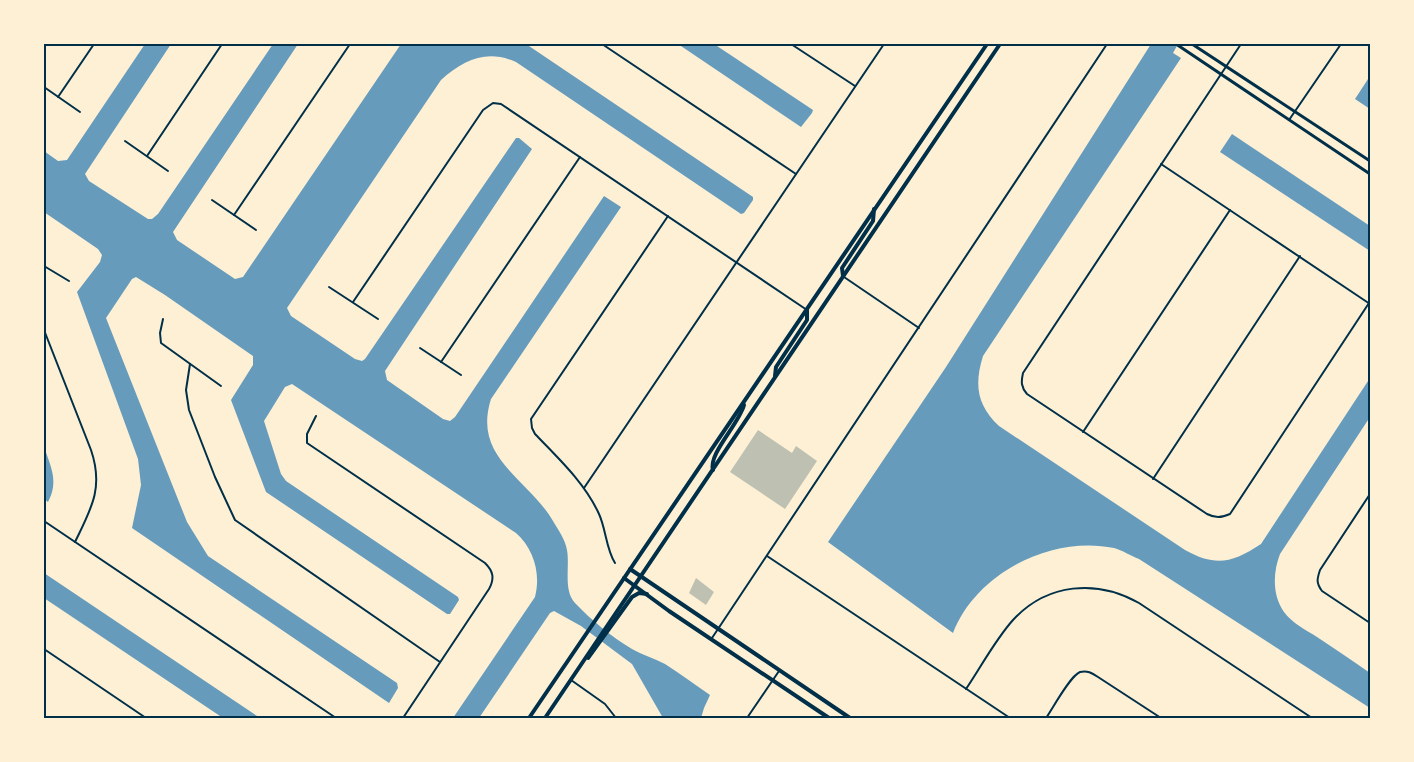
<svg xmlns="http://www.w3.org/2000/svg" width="1414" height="762" font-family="Lato,sans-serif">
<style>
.water{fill:#669bbc}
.building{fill:#bec0b2}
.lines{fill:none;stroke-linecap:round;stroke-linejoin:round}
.minor{stroke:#003049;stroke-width:2}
.tertiary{stroke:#003049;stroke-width:3}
.secondary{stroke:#003049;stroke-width:4}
.primary{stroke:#003049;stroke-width:4}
.neatline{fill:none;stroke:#003049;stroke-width:2}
</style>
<rect width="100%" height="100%" fill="#fdf0d5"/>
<g class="water">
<path d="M145,44H171L85,174L89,181L148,219H152L158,214L273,44H298L173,232L177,240L235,279L243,277L245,274L401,44H526L753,197V200L744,213L741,214L516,62C486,49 464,60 441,80L287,308L291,316L355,359L362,361L365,359L516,138H519L532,149L385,371L387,380L443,419L450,421L455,417L604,196L621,207L491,399C472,458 528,478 553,521C559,531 565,539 567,550C570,567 563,590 575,603C591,620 612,637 632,649C642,655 654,658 665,664C681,674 695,685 710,695L704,708L701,718H663L632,664L581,626L554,611L550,613L479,718H453L535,597C541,574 534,549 516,533L292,384L285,387L264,421L281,474L286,481L458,597L459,600L450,614H447L266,492L231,400L253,365V356L165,295L136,277L132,279L106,318L187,522L208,556L397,683L398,688L389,703L132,528L141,485L138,459L77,292L100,262L102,255L98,249L44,212V151L58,161L67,160Z"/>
<path d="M678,44H714L813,110L812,113L801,127Z"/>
<path d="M1151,44H1178L1173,53L1181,58L983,356C974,385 977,405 999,426L1185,550C1216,567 1232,563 1261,544L1370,378V417L1280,554C1273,572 1272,595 1284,612C1292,623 1306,630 1317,637C1335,649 1353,661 1370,673V708L1139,559C1131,556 1122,550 1114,548C1051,535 976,573 953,633L828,542L946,367Z"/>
<path d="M1370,76V109L1355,99Z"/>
<path d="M1232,134L1370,226V251L1220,152Z"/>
<path d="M44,447C51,467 59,482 48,502L44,499Z"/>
<path d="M44,573L260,718H223L44,598Z"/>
</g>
<g class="building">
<path d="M758,430L792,453L796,446L817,461L785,509L730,472Z"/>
<path d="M696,578L714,592L706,605L689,593Z"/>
</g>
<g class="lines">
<g class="minor">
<path d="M602,44L796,174"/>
<path d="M791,44L855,86"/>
<path d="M1241,44L1023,373C1021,382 1021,387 1027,394L1207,514C1215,518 1221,518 1230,514L1369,303"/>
<path d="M44,87L80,112"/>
<path d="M58,97L94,44"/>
<path d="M1289,120L1341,44"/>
<path d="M125,141L168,171"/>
<path d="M147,156L222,44"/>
<path d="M1161,164L1370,304"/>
<path d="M212,200L256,230"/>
<path d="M234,215L350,44"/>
<path d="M44,266L69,281"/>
<path d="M844,277L919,328"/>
<path d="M329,287L378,319"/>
<path d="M353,302L483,110L493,103L501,104L807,310"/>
<path d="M163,319L160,333L161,343L221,386"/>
<path d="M44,330L91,450C104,488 91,509 75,542"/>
<path d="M420,348L461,375"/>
<path d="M441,362L580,157"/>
<path d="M190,364L186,390L189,410L215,477L235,520L440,662"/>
<path d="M316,416L307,434V443L485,563C493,571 495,578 489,589L403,718"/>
<path d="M1083,432L1230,210"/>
<path d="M1153,479L1300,256"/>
<path d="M584,488L884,44"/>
<path d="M1370,494L1320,570C1317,579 1316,583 1322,591L1370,623"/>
<path d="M44,521L336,718"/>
<path d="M767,556L1010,718"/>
<path d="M615,563C606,549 606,529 599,514C585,483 558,458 535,434L532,428L531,419L668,216"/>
<path d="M712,638L1107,44"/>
<path d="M44,649L146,718"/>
<path d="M571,680L605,704L616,718"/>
<path d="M966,689C981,667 995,640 1013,620C1047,583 1097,579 1139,603L1312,718"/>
<path d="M747,718L779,671"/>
<path d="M1046,718C1053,708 1070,676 1080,672C1087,670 1092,673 1098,677L1161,718"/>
</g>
<g class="tertiary">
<path d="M1176,44L1370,174"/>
<path d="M1192,44L1370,161"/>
</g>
<g class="secondary">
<path d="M630,569L850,718"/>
<path d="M624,578L669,611L829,718"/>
</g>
<g class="primary">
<path d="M843,276L842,268L873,221L874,209"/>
<path d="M775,376L776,367L807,320V310"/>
<path d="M713,470C708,454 739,424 744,405"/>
<path d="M588,658L632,597L639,593L647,594"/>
<path d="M529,718L987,44"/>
<path d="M545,718L1000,44"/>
</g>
</g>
<rect width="1414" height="762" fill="none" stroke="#fdf0d5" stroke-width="90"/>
<rect x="45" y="45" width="1324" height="672" class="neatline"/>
</svg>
